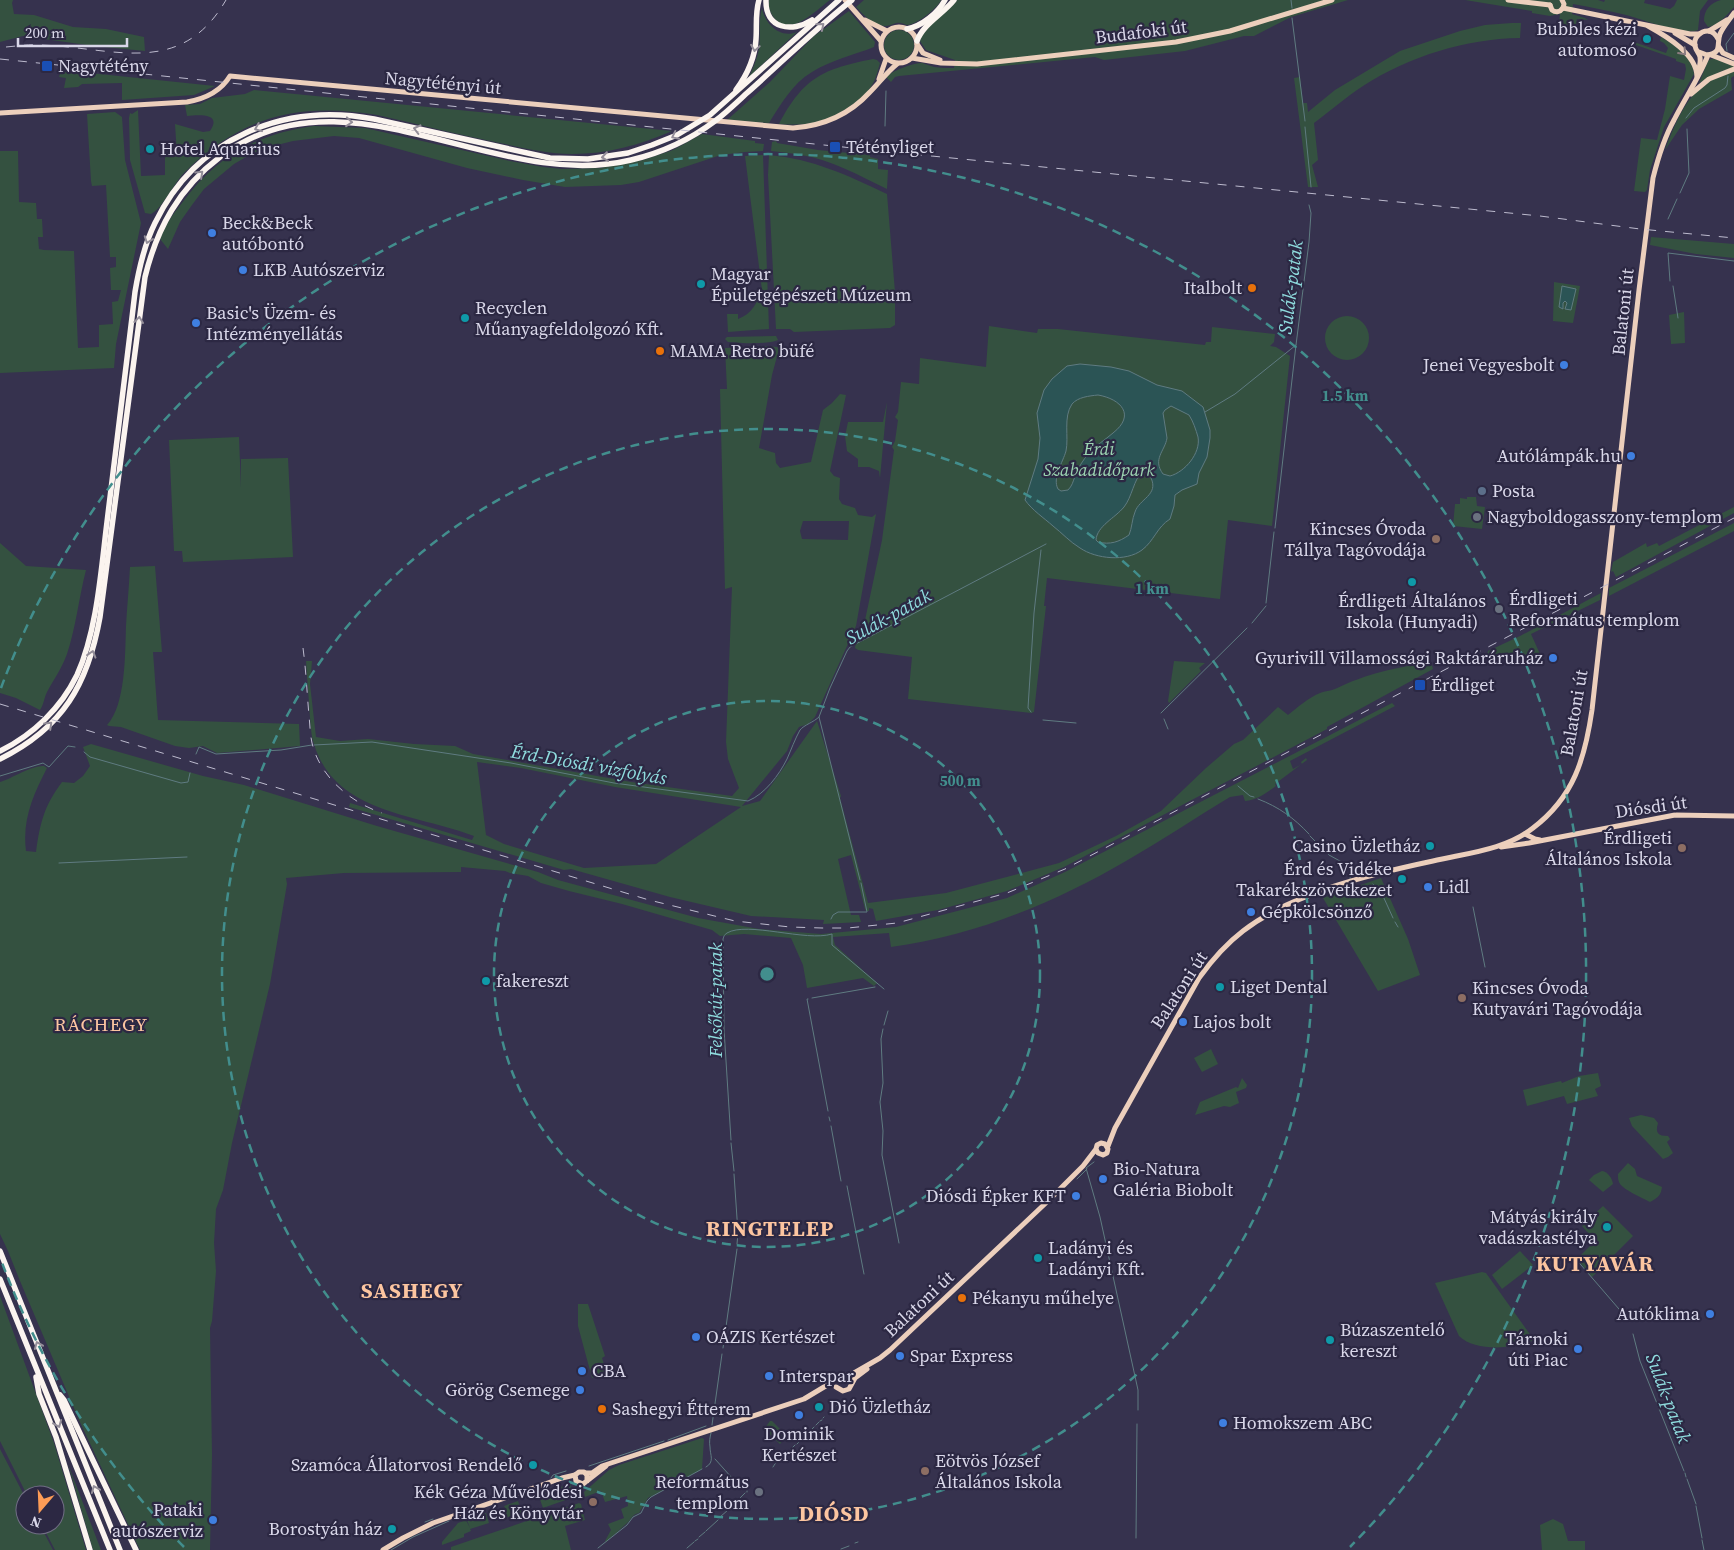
<svg xmlns="http://www.w3.org/2000/svg" width="1734" height="1550" viewBox="0 0 1734 1550" font-family="'Source Serif 4',serif">
  <rect width="100%" height="100%" fill="#36324e"/>
  <!-- green -->
  <g fill="#345140" fill-rule="evenodd">
    <polygon points="0,0 13,0 12,3 14,14 34,15 73,27 106,29 144,37 145,51 94,46 23,36 0,42"/>
    <path d="M 769,0 L 830,0 C 816,10 792,37 775,19 C 770,13 768,7 769,0 Z"/>
    <path d="M 864,0 L 941,0 C 938,8 916,25 907,25 C 903,24 901,22 896,23 C 893,24 888,26 885,26 C 873,26 863,14 856,7 Z"/>
    <path d="M 957,0 L 1348,0 L 1291,17 L 1254,36 L 1244,36 L 1185,51 L 1104,60 L 1095,57 L 899,76 L 895,77 L 891,82 L 886,77 C 892,71 913,63 922,63 C 926,64 930,66 934,67 C 940,68 947,68 954,68 L 955,60 L 926,50 L 920,41 C 921,29 948,12 957,0 Z"/>
    <path d="M 1465,0 L 1598,0 L 1604,2 L 1605,0 L 1645,0 L 1644,3 L 1670,9 L 1674,6 L 1677,0 L 1708,0 L 1700,11 L 1698,30 C 1684,36 1642,19 1626,15 C 1609,11 1591,7 1573,4 L 1572,14 L 1585,18 L 1588,20 L 1577,19 L 1575,29 L 1583,31 L 1583,32 L 1563,34 L 1558,31 L 1560,14 L 1550,16 L 1532,13 L 1532,11 Z"/>
    <path d="M 1721,0 L 1734,0 L 1734,7 C 1727,15 1719,25 1708,27 L 1704,21 C 1704,10 1710,3 1721,0 Z"/>
    <path d="M 762,8 C 765,24 780,39 797,32 L 749,77 C 753,68 757,59 759,49 C 761,35 758,21 762,8 Z"/>
    <path d="M 849,11 L 875,42 L 874,47 C 854,55 831,60 812,72 C 792,84 781,104 769,123 L 727,120 L 770,82 L 814,36 Z"/>
    <path d="M 1512,23 L 1521,23 L 1520,38 C 1465,39 1410,56 1363,86 C 1346,97 1330,111 1314,123 L 1318,160 L 1312,165 L 1318,187 L 1308,187 L 1294,78 L 1300,77 L 1303,103 L 1307,103 L 1308,112 L 1335,90 L 1400,51 L 1460,31 L 1485,25 Z"/>
    <circle cx="899" cy="45" r="15"/>
    <path d="M 1661,37 C 1674,44 1693,58 1694,74 L 1664,127 L 1650,170 L 1647,190 L 1645,192 L 1634,191 L 1641,138 L 1657,140 L 1665,109 L 1670,76 L 1684,80 L 1686,69 L 1685,64 L 1676,61 L 1676,59 L 1633,44 L 1634,42 L 1666,53 L 1668,48 L 1664,43 L 1660,41 Z"/>
    <path d="M 873,59 L 877,60 L 880,63 C 878,70 876,79 872,85 C 863,101 836,117 818,122 C 805,125 792,125 779,124 C 804,77 823,69 873,59 Z"/>
    <polygon points="1711,59 1716,59 1734,66 1734,68 1722,71 1699,83 1708,61"/>
    <polygon points="61,70 215,86 194,95 122,100 122,83 82,84 78,87 64,88 66,78 59,77"/>
    <path d="M 1734,71 L 1734,76 L 1731,78 L 1732,90 L 1699,109 L 1682,125 L 1665,150 C 1674,126 1687,92 1712,80 C 1719,77 1727,74 1734,71 Z"/>
    <path d="M 254,90 L 672,131 C 640,145 607,154 572,154 C 548,154 524,148 500,143 C 459,135 418,124 377,115 C 299,102 241,116 184,173 C 174,183 162,209 151,214 L 145,213 L 130,160 L 129,118 L 130,113 L 132,114 L 138,110 L 141,176 L 165,175 L 165,155 L 177,155 L 175,124 L 203,132 L 210,131 C 223,112 197,115 187,116 L 185,105 L 200,104 L 212,98 L 245,94 Z"/>
    <polygon points="115,112 122,117 125,160 141,223 116,344 114,368 0,373 0,151 18,151 19,202 36,203 37,219 42,219 43,237 38,237 39,249 44,250 74,251 78,348 99,347 99,325 113,324 112,302 118,301 121,290 111,290 110,268 116,267 116,257 110,257 106,185 92,186 91,181 87,114"/>
    <path d="M 314,126 L 365,128 L 510,161 L 543,167 L 562,169 L 600,168 L 643,160 L 673,150 L 702,134 L 755,141 L 755,143 L 764,144 L 763,151 L 745,152 L 721,155 L 639,182 L 621,185 L 565,187 L 523,180 L 467,168 L 359,138 L 334,136 L 293,141 L 269,147 L 253,153 L 234,164 L 204,189 L 192,205 L 180,222 L 168,249 L 160,239 C 165,225 173,214 182,203 C 216,156 257,134 314,126 Z"/>
    <path d="M 776,141 L 777,143 L 818,150 L 870,155 L 870,157 L 878,159 L 878,169 L 888,170 L 887,189 C 860,176 832,160 801,155 C 791,153 781,152 771,151 L 772,142 Z"/>
    <path d="M 763,155 L 769,329 L 728,332 L 727,314 L 738,314 L 738,319 C 752,314 757,303 762,290 L 745,156 Z"/>
    <path d="M 769,155 C 813,159 847,175 887,194 L 895,292 L 895,325 L 890,328 L 794,332 L 790,329 L 776,329 L 768,175 Z"/>
    <polygon points="1651,237 1734,244 1734,258 1696,254 1650,245"/>
    <polygon points="1554,282 1580,286 1573,323 1553,321"/>
    <polygon points="1684,312 1685,343 1671,344 1669,315"/>
    <circle cx="1347" cy="338" r="22"/>
    <polygon points="989,326 1037,333 1038,329 1058,329 1205,345 1206,342 1211,342 1212,327 1275,334 1274,342 1270,346 1276,347 1290,356 1272,526 1228,520 1220,599 1047,578 1044,606 1046,606 1034,712 1031,713 908,699 912,657 858,650 855,648 856,642 861,639 882,540 894,450 892,447 895,441 898,420 895,417 898,412 901,382 919,384 920,358 986,367"/>
    <path d="M 776,336 L 778,340 C 766,345 741,343 728,342 L 725,339 L 727,337 Z"/>
    <path d="M 768,346 L 777,347 L 779,349 L 772,375 L 759,448 L 775,453 L 776,463 L 780,468 L 811,462 L 823,410 L 832,403 L 840,394 L 846,395 L 830,471 L 834,476 L 840,478 L 839,499 L 842,504 L 855,508 L 858,515 L 872,517 L 876,514 L 856,626 L 815,717 L 808,724 L 799,727 L 793,736 L 787,751 L 742,806 L 760,801 L 817,721 L 841,796 L 840,798 L 868,903 L 946,893 L 1059,863 L 1116,836 L 1161,811 L 1206,768 L 1234,744 L 1243,740 L 1278,707 L 1288,715 C 1298,707 1308,698 1320,693 C 1325,691 1330,691 1335,689 C 1368,673 1395,668 1431,662 L 1433,669 L 1327,727 L 1327,729 L 1064,867 L 1007,891 L 938,910 L 876,921 L 873,909 L 869,908 L 869,911 L 866,911 L 865,909 L 851,855 L 838,859 L 851,915 L 859,915 L 861,922 L 823,924 L 824,920 L 751,916 L 670,897 L 571,869 L 564,870 L 349,807 L 350,803 L 472,840 L 474,836 C 417,814 335,814 314,744 C 311,736 311,726 310,718 C 309,699 307,680 306,661 L 312,661 L 310,684 L 316,737 L 340,741 L 368,739 L 414,744 L 455,746 L 473,754 L 631,782 L 732,796 L 739,788 L 728,759 L 726,742 L 732,587 L 725,589 L 720,389 L 727,389 L 725,348 ZM 803,521 L 849,521 L 848,540 L 802,539 L 800,531 ZM 477,762 L 521,768 L 615,787 L 741,807 L 656,864 L 584,868 L 504,844 L 486,835 Z"/>
    <polygon points="887,402 880,478 879,471 869,467 858,467 858,459 847,451 845,436 848,422 883,422"/>
    <polygon points="239,437 241,488 241,459 288,458 293,557 183,562 182,551 174,551 169,440"/>
    <polygon points="1467,497 1476,497 1477,506 1485,507 1482,529 1453,526 1455,504 1460,504 1460,498 1467,499"/>
    <polygon points="1734,507 1734,513 1616,577 1613,571 1611,572 1613,562 1646,543 1647,547 1657,543 1659,546"/>
    <polygon points="1734,523 1734,531 1609,596 1609,588"/>
    <path d="M 0,543 L 26,566 L 86,570 C 79,597 76,627 67,654 C 62,668 54,679 47,692 C 44,698 44,704 40,710 L 16,698 L 0,693 Z"/>
    <path d="M 155,566 L 162,652 L 153,652 L 158,720 L 299,724 L 300,746 L 217,753 L 203,746 L 189,748 L 175,746 L 121,727 L 109,726 L 107,725 C 126,705 125,653 126,626 C 127,607 129,587 130,567 Z"/>
    <polygon points="1601,593 1600,600 1531,634 1540,654 1506,657 1505,654 1491,659 1486,658 1488,651 1520,636"/>
    <polygon points="1174,661 1205,663 1199,668 1201,671 1169,703 1168,701"/>
    <path d="M 1392,703 L 1395,706 L 1290,761 L 1293,769 L 1302,764 L 1301,762 L 1306,758 L 1307,760 L 1275,784 L 1276,786 C 1266,793 1258,800 1245,801 L 1243,795 L 1230,797 C 1195,818 1161,841 1126,861 C 1054,903 974,936 891,947 L 889,933 L 833,937 L 835,945 L 877,983 L 874,986 L 863,978 L 807,988 L 803,965 L 791,938 L 744,934 L 720,936 L 712,930 L 622,904 L 569,891 L 541,883 L 528,876 L 510,873 L 505,871 L 461,867 L 461,872 L 344,873 L 286,878 L 287,884 L 270,984 L 232,1143 L 223,1190 L 216,1209 L 214,1243 L 216,1271 L 212,1321 L 210,1328 L 212,1455 L 210,1550 L 140,1550 L 79,1420 L 20,1281 L 8,1251 L 0,1234 L 0,782 C 13,778 32,765 44,766 L 47,768 C 33,795 22,820 26,851 L 36,852 C 40,823 44,806 62,782 L 74,783 L 83,776 L 90,766 L 83,747 L 91,744 L 203,776 L 244,785 L 377,826 L 538,872 L 558,880 L 698,918 L 759,929 L 821,934 L 896,927 L 1007,898 L 1065,872 Z"/>
    <polygon points="1381,878 1408,939 1420,975 1378,991 1323,898"/>
    <polygon points="1211,1049 1218,1064 1202,1072 1194,1058"/>
    <polygon points="1598,1073 1601,1086 1595,1089 1598,1096 1567,1104 1564,1096 1527,1106 1523,1090 1561,1081 1562,1083 1579,1076"/>
    <polygon points="1242,1078 1247,1085 1246,1088 1236,1092 1239,1103 1230,1107 1224,1106 1195,1115 1200,1102 1236,1087 1238,1088"/>
    <path d="M 1641,1115 L 1654,1118 L 1658,1123 C 1655,1133 1658,1136 1668,1136 L 1670,1139 L 1667,1142 L 1673,1153 L 1668,1157 L 1663,1159 L 1632,1126 L 1629,1118 Z"/>
    <path d="M 1628,1163 L 1635,1169 L 1637,1176 L 1662,1187 C 1661,1195 1658,1198 1650,1202 C 1643,1198 1621,1189 1619,1182 C 1618,1180 1618,1177 1618,1174 Z"/>
    <path d="M 1602,1171 C 1608,1172 1612,1178 1613,1184 L 1603,1192 L 1589,1180 L 1594,1175 Z"/>
    <polygon points="1603,1206 1633,1236 1592,1277 1577,1259 1595,1241 1582,1226"/>
    <polygon points="1520,1251 1533,1265 1502,1289 1492,1275"/>
    <path d="M 1482,1272 L 1486,1273 L 1534,1340 C 1515,1349 1475,1352 1459,1336 L 1435,1283 Z"/>
    <polygon points="0,1296 54,1443 86,1550 55,1550 42,1525 55,1525 55,1495 27,1495 0,1441"/>
    <polygon points="578,1304 588,1304 605,1356 602,1358 607,1373 592,1378 578,1326"/>
    <polygon points="770,1421 772,1421 787,1436 780,1444 764,1429"/>
    <path d="M 702,1438 L 704,1439 L 702,1469 L 648,1498 L 639,1513 C 631,1515 632,1519 626,1524 C 620,1530 613,1535 606,1542 L 605,1541 L 611,1530 L 608,1524 L 624,1518 L 621,1509 L 628,1506 L 627,1496 L 605,1502 L 601,1491 L 585,1497 L 584,1492 L 609,1470 L 619,1465 Z"/>
    <polygon points="0,1449 25,1497 25,1525 40,1525 53,1550 0,1550"/>
    <polygon points="68,1464 101,1550 93,1550"/>
    <polygon points="570,1484 574,1497 543,1508 538,1494"/>
    <polygon points="518,1501 522,1513 495,1521 493,1513 505,1508 504,1506"/>
    <polygon points="579,1503 581,1504 585,1520 565,1526 571,1550 451,1550 451,1547"/>
    <polygon points="486,1513 489,1523 470,1529 471,1531 464,1534 464,1537 442,1545 442,1542 458,1523 466,1520 470,1528 467,1520"/>
    <polygon points="1553,1519 1563,1524 1568,1541 1585,1541 1585,1550 1542,1550 1540,1525"/>
  </g>
  <!-- water -->
  <g fill="#2b5455" stroke="#5f7b81" fill-rule="evenodd">
    <polygon points="1562,286 1576,289 1571,310 1565,309 1567,303 1565,301 1563,303 1563,309 1559,307"/>
    <path d="M 1080,364 L 1111,367 L 1129,371 L 1157,385 L 1182,391 L 1203,407 L 1210,430 L 1210,438 L 1207,457 L 1199,473 L 1197,484 L 1182,490 L 1175,495 L 1174,506 L 1170,519 C 1157,527 1154,541 1142,550 C 1126,562 1096,559 1080,548 C 1070,542 1062,533 1053,526 C 1044,518 1032,510 1025,500 L 1038,459 L 1040,438 L 1037,413 L 1044,390 L 1052,379 L 1067,366 ZM 1098,395 C 1121,399 1136,415 1113,433 C 1105,440 1096,445 1089,453 C 1083,460 1078,468 1075,476 C 1073,482 1072,486 1068,490 L 1061,491 L 1058,489 C 1052,478 1063,462 1066,451 C 1069,437 1063,417 1072,404 C 1078,397 1089,396 1098,395 ZM 1171,406 L 1189,415 C 1193,421 1196,430 1198,437 C 1201,453 1185,472 1170,476 L 1163,474 C 1152,459 1165,451 1167,438 L 1163,413 L 1165,410 ZM 1142,472 C 1147,473 1149,474 1151,478 C 1159,495 1139,499 1135,512 C 1132,519 1132,528 1129,535 C 1119,542 1110,545 1098,542 L 1096,540 C 1097,526 1115,518 1124,507 C 1132,497 1134,479 1142,472 Z"/>
  </g>
  <g fill="none" stroke-linecap="round" stroke-linejoin="round">
    <!-- stream -->
    <g stroke="#5f7b81" stroke-width="1">
      <polyline points="1291,0 1292,8"/>
      <polyline points="1292,18 1305,121"/>
      <polyline points="1727,51 1726,44 1734,33"/>
      <polyline points="1686,118 1694,108 1725,88 1727,85 1728,76"/>
      <polyline points="885,126 886,91"/>
      <polyline points="1305,127 1311,187"/>
      <polyline points="1680,193 1689,173 1687,129"/>
      <polyline points="1668,219 1677,199"/>
      <polyline points="1670,281 1668,253 1734,261"/>
      <polyline points="1673,286 1678,318"/>
      <polyline points="1205,412 1235,394 1296,345 1309,242 1311,213 1309,205"/>
      <polyline points="1275,528 1296,345"/>
      <polyline points="1266,603 1274,532"/>
      <polyline points="1252,623 1266,606"/>
      <polyline points="1031,712 1028,708 1034,613 1041,550"/>
      <polyline points="1161,713 1247,628"/>
      <polyline points="1164,719 1168,729"/>
      <polyline points="1043,720 1076,723"/>
      <path d="M 314,745 L 372,742 L 511,763 L 614,783 L 748,801 C 765,794 779,775 787,759 C 791,750 795,739 800,730 C 804,725 814,722 819,717"/>
      <polyline points="84,752 90,757 181,783 188,782 190,773"/>
      <polyline points="196,754 199,747 216,754 281,750 312,745"/>
      <polyline points="0,776 43,763 49,767 68,746 75,747"/>
      <polyline points="1238,786 1250,796 1254,797"/>
      <path d="M 1258,799 C 1279,807 1294,818 1309,834"/>
      <polyline points="1310,836 1329,855 1349,866"/>
      <polyline points="59,863 187,857"/>
      <polyline points="1350,879 1351,871"/>
      <polyline points="860,880 819,717 830,688 847,651 850,647 1046,544"/>
      <polyline points="1373,884 1383,896 1393,918"/>
      <polyline points="1473,907 1485,967"/>
      <polyline points="831,919 833,915 838,912 867,912 861,883"/>
      <polyline points="1395,922 1398,927"/>
      <polyline points="812,998 875,987"/>
      <polyline points="808,999 807,999 828,1111"/>
      <polyline points="884,1025 888,1011"/>
      <polyline points="883,1029 881,1039 883,1083 880,1102 883,1131 882,1155 899,1243"/>
      <polyline points="829,1117 830,1121"/>
      <polyline points="831,1126 841,1181"/>
      <path d="M 731,1140 L 724,1029 L 723,939 C 724,936 724,935 727,933 C 747,921 806,942 832,934 L 832,945 L 884,989"/>
      <polyline points="731,1143 734,1171"/>
      <polyline points="1094,1162 1086,1168 1100,1217 1138,1390 1138,1410"/>
      <polyline points="734,1174 738,1233 737,1244"/>
      <polyline points="1077,1179 1087,1169"/>
      <polyline points="847,1186 864,1274"/>
      <polyline points="1575,1258 1625,1316"/>
      <polyline points="1580,1262 1587,1256"/>
      <polyline points="1633,1334 1640,1361 1684,1471"/>
      <polyline points="723,1348 737,1249"/>
      <polyline points="836,1406 837,1405"/>
      <polyline points="823,1418 824,1417"/>
      <polyline points="820,1421 822,1420"/>
      <polyline points="712,1425 722,1354"/>
      <polyline points="816,1425 819,1422"/>
      <polyline points="808,1433 814,1427"/>
      <polyline points="805,1435 806,1434"/>
      <polyline points="802,1438 804,1437"/>
      <polyline points="668,1440 706,1426"/>
      <polyline points="797,1444 800,1441"/>
      <polyline points="790,1450 795,1445"/>
      <polyline points="785,1455 788,1452"/>
      <polyline points="783,1457 783,1456"/>
      <polyline points="781,1458 782,1458"/>
      <polyline points="715,1459 741,1488"/>
      <polyline points="776,1463 780,1459"/>
      <polyline points="589,1466 664,1441"/>
      <path d="M 706,1467 C 715,1462 710,1455 710,1447 C 709,1442 710,1437 711,1433"/>
      <polyline points="773,1467 775,1464"/>
      <polyline points="1685,1473 1686,1477"/>
      <polyline points="551,1478 553,1475 566,1471"/>
      <polyline points="1687,1479 1696,1504"/>
      <polyline points="747,1492 747,1491"/>
      <polyline points="740,1498 745,1493"/>
      <polyline points="738,1500 739,1499"/>
      <polyline points="736,1502 736,1501"/>
      <polyline points="1696,1506 1702,1538"/>
      <polyline points="729,1508 735,1503"/>
      <polyline points="720,1517 728,1510"/>
      <polyline points="425,1522 433,1519"/>
      <polyline points="706,1531 718,1520"/>
      <polyline points="699,1537 705,1532"/>
      <polyline points="1136,1538 1137,1424"/>
      <polyline points="1702,1540 1704,1550"/>
      <polyline points="695,1541 698,1539"/>
      <polyline points="855,1543 858,1542"/>
      <polyline points="598,1548 627,1525 633,1517 641,1513 647,1501 651,1497 702,1469"/>
      <polyline points="687,1548 694,1542"/>
      <polyline points="841,1549 849,1546"/>
      <polyline points="391,1550 413,1537 449,1521"/>
    </g>
    <!-- major -->
    <g stroke="#eccfbc" stroke-width="5">
      <polyline points="845,0 881,41"/>
      <polyline points="1508,0 1550,5"/>
      <polyline points="1562,0 1564,4 1563,8"/>
      <path d="M 1550,5 L 1552,10 C 1556,13 1560,12 1563,8"/>
      <polyline points="1563,8 1690,34 1699,34"/>
      <polyline points="865,20 887,31"/>
      <path d="M 1648,26 C 1666,36 1697,54 1697,77"/>
      <circle cx="899" cy="45" r="18"/>
      <polyline points="1709,31 1727,20"/>
      <polyline points="1675,33 1695,45"/>
      <polyline points="917,44 923,53 940,60"/>
      <polyline points="1719,47 1723,53 1734,58"/>
      <path d="M 1699,52 L 1707,55 C 1723,53 1716,44 1720,34 C 1723,27 1729,20 1734,13"/>
      <polyline points="1711,55 1734,64"/>
      <polyline points="912,58 941,63 977,64 1176,42 1230,31 1332,0"/>
      <path d="M 1698,73 C 1699,68 1701,63 1700,57 C 1699,53 1696,51 1695,46 C 1693,38 1701,30 1709,31 C 1714,32 1716,35 1718,39"/>
      <polyline points="879,79 886,59"/>
      <polyline points="1691,94 1709,79 1734,69"/>
      <path d="M 0,113 L 187,102 C 204,99 221,91 230,76 L 793,128 C 822,126 849,115 870,92 C 879,83 887,72 897,64"/>
      <polyline points="1525,834 1535,839 1540,840"/>
      <polyline points="1501,847 1529,843 1675,815 1734,816"/>
      <path d="M 1108,1146 L 1115,1128 L 1199,978 C 1212,960 1226,944 1243,931 C 1294,892 1372,874 1433,861 C 1467,853 1505,850 1533,828 C 1574,797 1585,758 1592,710 L 1639,290 L 1653,178 C 1658,158 1664,138 1674,120 C 1685,98 1699,78 1708,55"/>
      <polyline points="836,1387 843,1391 849,1389 855,1378 867,1369"/>
      <polyline points="586,1473 592,1473 602,1466 804,1399 829,1384 839,1375 848,1375 854,1373 880,1358 890,1350 1050,1199 1083,1166 1096,1149 1097,1145 1101,1143 1105,1144 1108,1149 1107,1153 1103,1155 1098,1153 1096,1149"/>
      <polyline points="587,1481 587,1475 584,1472 579,1472 575,1475 576,1481 583,1484 606,1466"/>
      <polyline points="383,1550 403,1538 433,1523 562,1478 575,1475"/>
    </g>
    <!-- highway -->
    <g stroke="#fbf4ef" stroke-width="5.5">
      <path d="M 766,0 C 765,29 792,33 812,20"/>
      <path d="M 907,29 C 922,26 938,13 945,0"/>
      <path d="M 917,41 C 923,24 943,14 954,0"/>
      <path d="M 736,90 C 747,75 755,59 756,39 C 757,26 755,13 759,0"/>
      <path d="M 0,751 C 33,735 61,708 77,675 C 97,631 101,570 107,522 C 116,446 126,369 135,292 C 139,268 144,245 155,223 C 196,138 284,102 374,119 L 550,158 L 588,159 L 628,153 L 652,145 L 677,135 L 710,115 L 839,0"/>
      <path d="M 0,759 C 63,728 88,684 100,617 L 145,277 C 157,228 179,188 220,157 C 346,62 494,193 631,160 C 661,153 691,139 715,121 C 727,112 737,102 747,93 C 782,62 815,29 852,0"/>
      <polyline points="0,1251 120,1550"/>
      <polyline points="0,1279 110,1550"/>
      <polyline points="36,1377 39,1394 56,1437 90,1550"/>
      <polyline points="60,1395 64,1400 136,1550"/>
    </g>
    <!-- rail -->
    <g stroke="#bdbbce" stroke-width="1" stroke-dasharray="9 9" stroke-linecap="butt">
      <path d="M 6,47 C 18,46 29,44 40,45 C 113,47 180,79 226,0"/>
      <polyline points="0,59 891,152 1540,216 1640,229 1734,238"/>
      <path d="M 303,648 C 306,670 307,693 309,716 C 310,725 310,734 312,743 C 320,777 350,802 382,813"/>
      <polyline points="0,704 649,900 735,921 790,927 822,928 848,928 897,923 1007,893 1065,869 1734,518"/>
    </g>
  </g>
  <!-- one-way arrows -->
  <defs><path id="oneway-chevron" d="M-2-3.5L2.5 0L-2 3.5" fill="none" stroke-width="1.6" stroke-linecap="round" stroke-linejoin="round" transform="scale(1.25)"/></defs>
  <g stroke="#948e99">
    <use href="#oneway-chevron" transform="translate(821 26) rotate(-40)"/>
    <use href="#oneway-chevron" transform="translate(755 48) rotate(99)"/>
    <use href="#oneway-chevron" transform="translate(349 122) rotate(5)"/>
    <use href="#oneway-chevron" transform="translate(258 128) rotate(158)"/>
    <use href="#oneway-chevron" transform="translate(417 129) rotate(-166)"/>
    <use href="#oneway-chevron" transform="translate(675 136) rotate(154)"/>
    <use href="#oneway-chevron" transform="translate(605 157) rotate(172)"/>
    <use href="#oneway-chevron" transform="translate(200 174) rotate(-43)"/>
    <use href="#oneway-chevron" transform="translate(148 240) rotate(110)"/>
    <use href="#oneway-chevron" transform="translate(139 320) rotate(-83)"/>
    <use href="#oneway-chevron" transform="translate(92 654) rotate(-73)"/>
    <use href="#oneway-chevron" transform="translate(49 725) rotate(-44)"/>
    <use href="#oneway-chevron" transform="translate(38 1345) rotate(-112)"/>
    <use href="#oneway-chevron" transform="translate(58 1424) rotate(68)"/>
    <use href="#oneway-chevron" transform="translate(95 1489) rotate(-112)"/>
  </g>
  <use stroke="#8c7c80" href="#oneway-chevron" transform="translate(1683 52) rotate(48)"/>
  <!-- distance rings -->
  <g fill="none" stroke="#428e8d" stroke-width="2.5" stroke-dasharray="9 6">
    <circle cx="767" cy="974" r="273"/>
    <circle cx="767" cy="974" r="545"/>
    <path d="M184 1547A818 818 0 0 1 1 1260M1 688A818 818 0 1 1 1350 1547"/>
  </g>
  <!-- markers -->
  <g fill="#0f9aa8" stroke="#2c2843" stroke-width="2">
    <circle cx="1647" cy="39" r="5"/>
    <circle cx="150" cy="149" r="5"/>
    <circle cx="701" cy="284" r="5"/>
    <circle cx="465" cy="318" r="5"/>
    <circle cx="1412" cy="582" r="5"/>
    <circle cx="1430" cy="846" r="5"/>
    <circle cx="1402" cy="879" r="5"/>
    <circle cx="486" cy="981" r="5"/>
    <circle cx="1220" cy="987" r="5"/>
    <circle cx="1607" cy="1227" r="5"/>
    <circle cx="1038" cy="1258" r="5"/>
    <circle cx="1330" cy="1340" r="5"/>
    <circle cx="819" cy="1407" r="5"/>
    <circle cx="533" cy="1465" r="5"/>
    <circle cx="392" cy="1529" r="5"/>
  </g>
  <g fill="#1a4fb4" stroke="#2c2843" stroke-width="2">
    <rect x="41" y="60" width="12" height="12" rx="2.5"/>
    <rect x="829" y="141" width="12" height="12" rx="2.5"/>
    <rect x="1414" y="679" width="12" height="12" rx="2.5"/>
  </g>
  <g fill="#3f7fe0" stroke="#2c2843" stroke-width="2">
    <circle cx="212" cy="233" r="5"/>
    <circle cx="243" cy="270" r="5"/>
    <circle cx="196" cy="323" r="5"/>
    <circle cx="1564" cy="365" r="5"/>
    <circle cx="1631" cy="456" r="5"/>
    <circle cx="1553" cy="658" r="5"/>
    <circle cx="1428" cy="887" r="5"/>
    <circle cx="1251" cy="912" r="5"/>
    <circle cx="1183" cy="1022" r="5"/>
    <circle cx="1103" cy="1179" r="5"/>
    <circle cx="1076" cy="1196" r="5"/>
    <circle cx="1710" cy="1314" r="5"/>
    <circle cx="696" cy="1337" r="5"/>
    <circle cx="1578" cy="1349" r="5"/>
    <circle cx="900" cy="1356" r="5"/>
    <circle cx="582" cy="1371" r="5"/>
    <circle cx="769" cy="1376" r="5"/>
    <circle cx="580" cy="1390" r="5"/>
    <circle cx="799" cy="1415" r="5"/>
    <circle cx="1223" cy="1423" r="5"/>
    <circle cx="213" cy="1520" r="5"/>
  </g>
  <g fill="#e8710a" stroke="#2c2843" stroke-width="2">
    <circle cx="1252" cy="288" r="5"/>
    <circle cx="660" cy="351" r="5"/>
    <circle cx="962" cy="1298" r="5"/>
    <circle cx="602" cy="1409" r="5"/>
  </g>
  <circle fill="#5c6f8a" stroke="#2c2843" stroke-width="2" cx="1482" cy="491" r="5"/>
  <g fill="#6b7280" stroke="#2c2843" stroke-width="2">
    <circle cx="1477" cy="517" r="5"/>
    <circle cx="1499" cy="609" r="5"/>
    <circle cx="759" cy="1492" r="5"/>
  </g>
  <g fill="#8d6e63" stroke="#2c2843" stroke-width="2">
    <circle cx="1436" cy="539" r="5"/>
    <circle cx="1682" cy="848" r="5"/>
    <circle cx="1462" cy="998" r="5"/>
    <circle cx="925" cy="1471" r="5"/>
    <circle cx="593" cy="1502" r="5"/>
  </g>
  <g text-anchor="middle" stroke-width="4.5" stroke-linejoin="round" paint-order="stroke">
    <!-- poi labels -->
    <g font-size="18" fill="#d9d7e9" stroke="#2c2843" text-anchor="start">
      <text x="1637" y="35" text-anchor="end">Bubbles kézi<tspan x="1637" dy="21">automosó</tspan></text>
      <text x="58" y="72">Nagytétény</text>
      <text x="846" y="153">Tétényliget</text>
      <text x="160" y="155">Hotel Aquarius</text>
      <text x="222" y="229">Beck&amp;Beck<tspan x="222" dy="21">autóbontó</tspan></text>
      <text x="253" y="276">LKB Autószerviz</text>
      <text x="711" y="280">Magyar<tspan x="711" dy="21">Épületgépészeti Múzeum</tspan></text>
      <text x="1242" y="294" text-anchor="end">Italbolt</text>
      <text x="475" y="314">Recyclen<tspan x="475" dy="21">Műanyagfeldolgozó Kft.</tspan></text>
      <text x="206" y="319">Basic's Üzem- és<tspan x="206" dy="21">Intézményellátás</tspan></text>
      <text x="670" y="357">MAMA Retro büfé</text>
      <text x="1554" y="371" text-anchor="end">Jenei Vegyesbolt</text>
      <text x="1621" y="462" text-anchor="end">Autólámpák.hu</text>
      <text x="1492" y="497">Posta</text>
      <text x="1487" y="523">Nagyboldogasszony-templom</text>
      <text x="1426" y="535" text-anchor="end">Kincses Óvoda<tspan x="1426" dy="21">Tállya Tagóvodája</tspan></text>
      <text x="1509" y="605">Érdligeti<tspan x="1509" dy="21">Református templom</tspan></text>
      <text x="1412" y="607" text-anchor="middle">Érdligeti Általános<tspan x="1412" dy="21">Iskola (Hunyadi)</tspan></text>
      <text x="1543" y="664" text-anchor="end">Gyurivill Villamossági Raktáráruház</text>
      <text x="1431" y="691">Érdliget</text>
      <text x="1672" y="844" text-anchor="end">Érdligeti<tspan x="1672" dy="21">Általános Iskola</tspan></text>
      <text x="1420" y="852" text-anchor="end">Casino Üzletház</text>
      <text x="1392" y="875" text-anchor="end">Érd és Vidéke<tspan x="1392" dy="21">Takarékszövetkezet</tspan></text>
      <text x="1438" y="893">Lidl</text>
      <text x="1261" y="918">Gépkölcsönző</text>
      <text x="496" y="987">fakereszt</text>
      <text x="1230" y="993">Liget Dental</text>
      <text x="1472" y="994">Kincses Óvoda<tspan x="1472" dy="21">Kutyavári Tagóvodája</tspan></text>
      <text x="1193" y="1028">Lajos bolt</text>
      <text x="1113" y="1175">Bio-Natura<tspan x="1113" dy="21">Galéria Biobolt</tspan></text>
      <text x="1066" y="1202" text-anchor="end">Diósdi Épker KFT</text>
      <text x="1597" y="1223" text-anchor="end">Mátyás király<tspan x="1597" dy="21">vadászkastélya</tspan></text>
      <text x="1048" y="1254">Ladányi és<tspan x="1048" dy="21">Ladányi Kft.</tspan></text>
      <text x="972" y="1304">Pékanyu műhelye</text>
      <text x="1700" y="1320" text-anchor="end">Autóklima</text>
      <text x="1340" y="1336">Búzaszentelő<tspan x="1340" dy="21">kereszt</tspan></text>
      <text x="706" y="1343">OÁZIS Kertészet</text>
      <text x="1568" y="1345" text-anchor="end">Tárnoki<tspan x="1568" dy="21">úti Piac</tspan></text>
      <text x="910" y="1362">Spar Express</text>
      <text x="592" y="1377">CBA</text>
      <text x="779" y="1382">Interspar</text>
      <text x="570" y="1396" text-anchor="end">Görög Csemege</text>
      <text x="829" y="1413">Dió Üzletház</text>
      <text x="612" y="1415">Sashegyi Étterem</text>
      <text x="1233" y="1429">Homokszem ABC</text>
      <text x="799" y="1440" text-anchor="middle">Dominik<tspan x="799" dy="21">Kertészet</tspan></text>
      <text x="935" y="1467">Eötvös József<tspan x="935" dy="21">Általános Iskola</tspan></text>
      <text x="523" y="1471" text-anchor="end">Szamóca Állatorvosi Rendelő</text>
      <text x="749" y="1488" text-anchor="end">Református<tspan x="749" dy="21">templom</tspan></text>
      <text x="583" y="1498" text-anchor="end">Kék Géza Művelődési<tspan x="583" dy="21">Ház és Könyvtár</tspan></text>
      <text x="203" y="1516" text-anchor="end">Pataki<tspan x="203" dy="21">autószerviz</tspan></text>
      <text x="382" y="1535" text-anchor="end">Borostyán ház</text>
    </g>
    <!-- street labels -->
    <g font-size="18" fill="#d9d7e9" stroke="#2c2843">
      <text transform="translate(1141 32) rotate(-7)" y="6">Budafoki út</text>
      <text transform="translate(443 83) rotate(5)" y="6">Nagytétényi út</text>
      <text transform="translate(1623 312) rotate(-84)" y="6">Balatoni út</text>
      <text transform="translate(1574 713) rotate(-80)" y="6">Balatoni út</text>
      <text transform="translate(1651 807) rotate(-8)" y="6">Diósdi út</text>
      <text transform="translate(1179 990) rotate(-57)" y="6">Balatoni út</text>
      <text transform="translate(919 1304) rotate(-43)" y="6">Balatoni út</text>
    </g>
    <!-- park labels -->
    <g font-size="18" font-style="italic" fill="#9cd5b2" stroke="#2c2843">
      <text x="1099" y="455">Érdi<tspan x="1099" dy="21">Szabadidőpark</tspan></text>
    </g>
    <!-- water labels -->
    <g font-size="19" font-style="italic" fill="#8fdcde" stroke="#2c2843">
      <text transform="translate(1290 287) rotate(-83)" y="7">Sulák-patak</text>
      <text transform="translate(888 616) rotate(-29)" y="7">Sulák-patak</text>
      <text transform="translate(589 764) rotate(10)" y="7">Érd-Diósdi vízfolyás</text>
      <text transform="translate(715 1000) rotate(-90)" y="7">Felsőkút-patak</text>
      <text transform="translate(1669 1398) rotate(69)" y="7">Sulák-patak</text>
    </g>
    <!-- neighbourhood labels -->
    <g font-size="19" letter-spacing="1" fill="#fcc5a0" stroke="#2c2843">
      <text x="101" y="1031">RÁCHEGY</text>
    </g>
    <!-- district labels -->
    <g font-size="22" font-weight="bold" letter-spacing="1" fill="#fcc5a0" stroke="#2c2843">
      <text x="770" y="1236">RINGTELEP</text>
      <text x="1595" y="1271">KUTYAVÁR</text>
      <text x="412" y="1298">SASHEGY</text>
      <text x="834" y="1521">DIÓSD</text>
    </g>
  </g>
  <circle cx="767" cy="974" r="8" fill="#428e8d" stroke="#2c2843" stroke-width="2.5"/>
  <g font-size="15" text-anchor="middle" font-weight="bold" fill="#428e8d" stroke="#2c2843" stroke-width="4.5" stroke-linejoin="round" paint-order="stroke">
    <text x="1345" y="401">1.5 km</text>
    <text x="1152" y="594">1 km</text>
    <text x="960" y="786">500 m</text>
  </g>
  <!-- north arrow -->
  <g transform="translate(40 1510) rotate(199)"><circle r="24" fill="#2c2843" stroke="#716e85"/>
  <path d="M0-4L9 19L0 12L-9 19Z" fill="#fd9c56"/>
  <text y="-8" font-size="14" font-weight="bold" text-anchor="middle" fill="#d9d7e9">N</text>
  </g>
  <!-- scale -->
  <path d="M18 38v8h109v-8" fill="none" stroke="#d9d7e9" stroke-width="2.5"/>
  <text x="25" y="38" font-size="15" fill="#d9d7e9" stroke="#2c2843" stroke-width="4" paint-order="stroke">200 m</text>
</svg>
